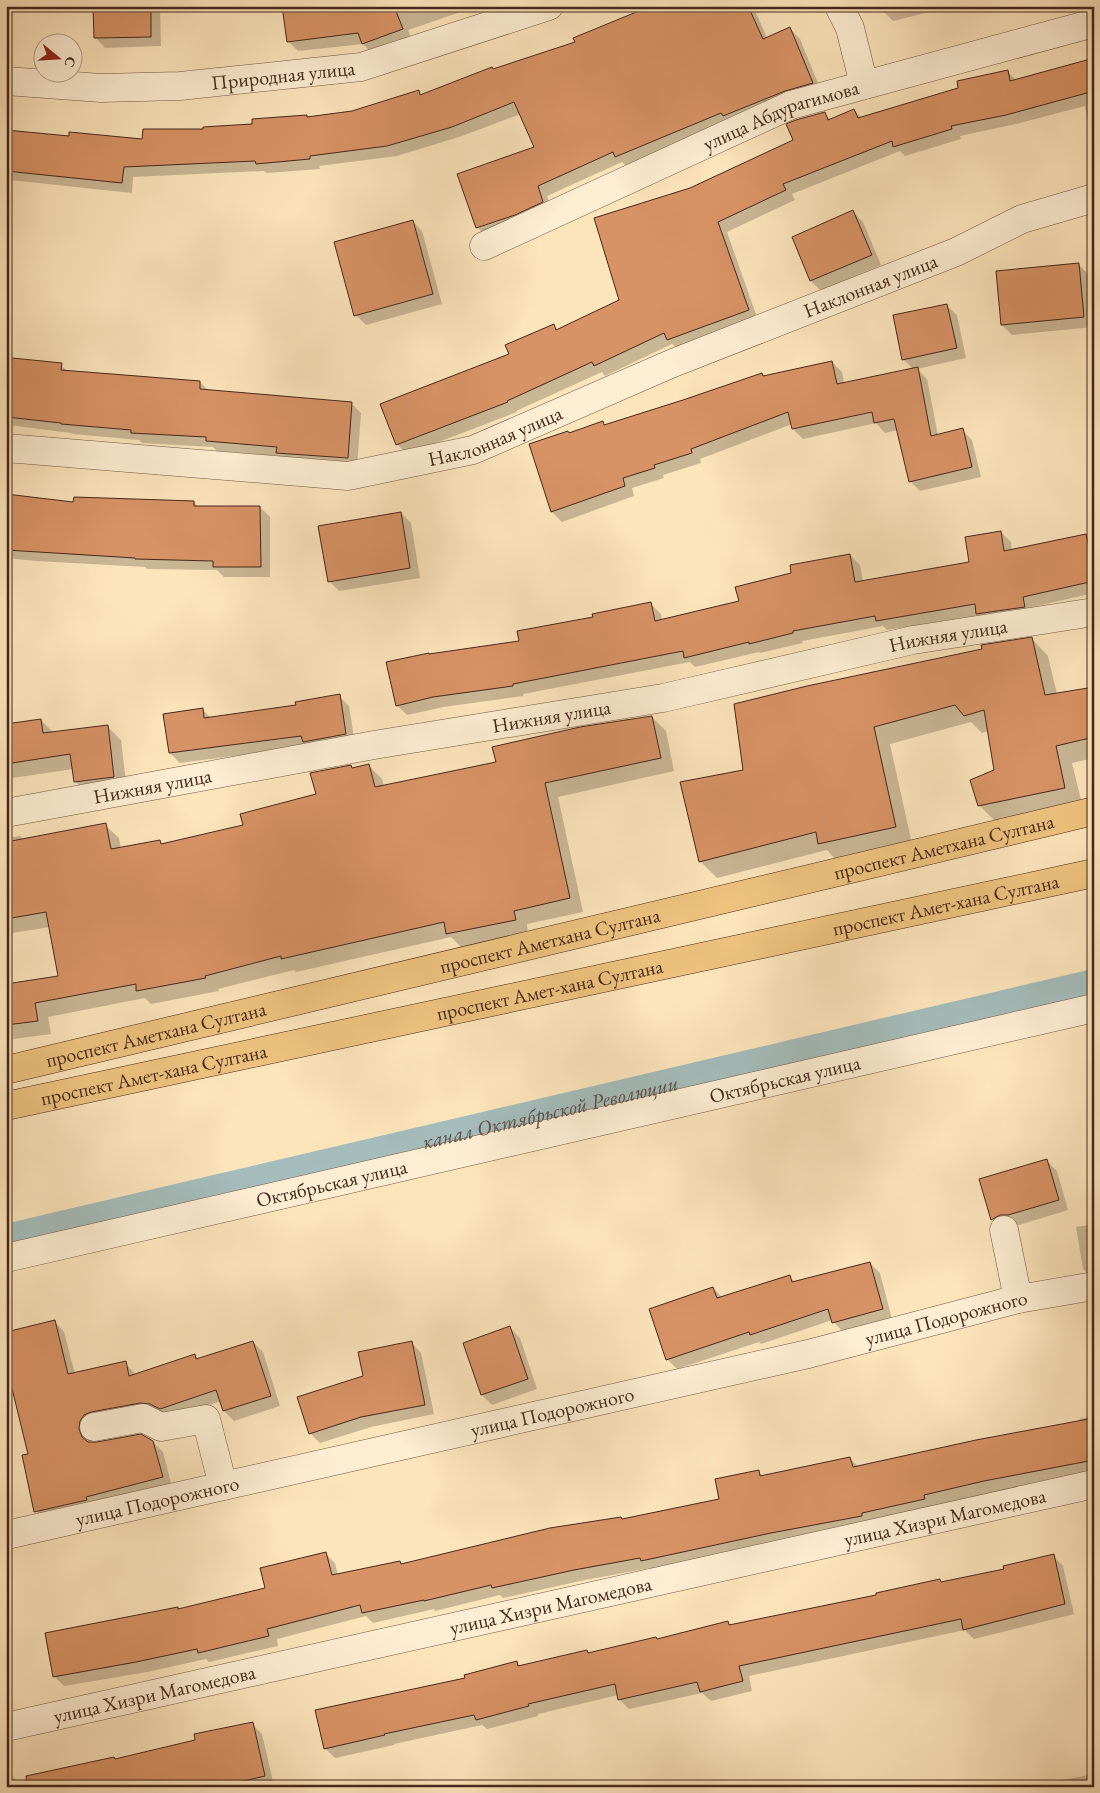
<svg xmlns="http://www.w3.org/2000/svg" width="1100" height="1793" viewBox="0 0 1100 1793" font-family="'EB Garamond',serif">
  <rect width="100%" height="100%" fill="#fce4bb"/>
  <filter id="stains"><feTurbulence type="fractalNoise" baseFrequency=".004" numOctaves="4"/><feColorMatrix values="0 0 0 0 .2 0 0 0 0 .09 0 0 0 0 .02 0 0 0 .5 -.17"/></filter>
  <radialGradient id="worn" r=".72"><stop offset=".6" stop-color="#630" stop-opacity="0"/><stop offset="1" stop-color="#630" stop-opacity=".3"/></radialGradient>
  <!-- shadow -->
  <g fill="#0003">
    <polygon points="94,6 160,6 161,46 105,48 95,37"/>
    <polygon points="284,6 478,6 408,30 412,40 373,54 363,44 298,51 288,41"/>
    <polygon points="654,6 753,6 767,38 790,29 800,39 822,93 626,166 622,162 547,196 553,212 488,238 478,228 459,174 535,147 521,114 462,136 397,156 319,166 320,169 267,173 264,171 133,177 132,193 10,180 6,177 6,131 70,137 144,140 204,130 254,125 306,116 308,118 352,112 418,91 422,95 576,42"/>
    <polygon points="882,6 954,6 893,21 883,11"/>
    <polygon points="6,25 10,29 6,67"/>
    <polygon points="1094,59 1094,140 1091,137 1085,106 1016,124 960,136 961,139 905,156 900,151 792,194 795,200 727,232 758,320 678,349 672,344 605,376 602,372 516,411 517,412 407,454 397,444 511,355 553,325 558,330 621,300 690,189 794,140 824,113 831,120 854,110 862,118 960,89 1008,72 1016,80"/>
    <polygon points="853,212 863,222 881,265 821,291 811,281 793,238"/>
    <polygon points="412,221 422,231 442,304 366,325 356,315"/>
    <polygon points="1078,264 1088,274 1094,327 1012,335 1002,325"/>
    <polygon points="946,305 957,315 966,358 917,369 927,379 938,435 962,430 972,440 981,477 920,491 910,481 898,430 885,433 876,423 803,439 793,429 792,424 700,459 701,463 663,475 664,478 632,488 634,496 562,522 552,512 570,434 602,423 605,426 761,374 764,377 832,362 842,372 844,383 913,369 904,360 894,316"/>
    <polygon points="6,363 61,365 68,372 200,382 209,391 351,403 361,413 357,468 288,463 280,456 217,451 213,447 142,443 139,440 73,434 71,433 9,425 9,428 6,428"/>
    <polygon points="6,495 75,503 194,502 199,508 260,507 270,517 270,577 224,577 217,570 147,569 145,567 36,561 6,558"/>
    <polygon points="401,513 411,523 420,578 339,591 329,581"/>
    <polygon points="1001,532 1011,542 1012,551 1094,534 1094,593 1032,607 1034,617 988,624 979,615 887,630 883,626 802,641 803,643 760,653 759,652 695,667 690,662 523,694 523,696 444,707 407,715 397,705 520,642 594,618 651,604 661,614 662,621 740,602 793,574 850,555 860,565 863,582 970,563"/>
    <polygon points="1032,639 1048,656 1057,694 1094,688 1094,758 1072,763 1082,804 996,822 979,805 996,771 988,731 982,733 971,722 890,744 912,844 836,860 827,850 717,878 700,861 744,771"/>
    <polygon points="339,696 349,706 355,744 308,746 180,763 170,753 203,710 211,718 297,706"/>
    <polygon points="652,717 666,731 674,771 558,797 583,912 527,924 528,934 461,947 451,937 296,972 294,970 218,989 219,991 151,1004 145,998 48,1017 51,1034 6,1040 6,985 59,977 50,927 6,934 6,838 20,836 24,840 105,825 119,838 121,849 160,841 164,845 244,826 317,795 351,766 353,769 368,765 382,779 384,786 497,763"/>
    <polygon points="41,720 54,733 108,727 121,740 127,790 89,795 75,781 73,769 6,779 6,725"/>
    <polygon points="1047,1161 1057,1171 1068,1210 1019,1225 1011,1224 1002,1229 992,1219 980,1180"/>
    <polygon points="1094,1224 1094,1279 1093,1279 1083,1269 1076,1227"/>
    <polygon points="870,1263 880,1273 892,1319 843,1332 832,1320 761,1344 759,1342 677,1369 667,1359 713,1288 723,1298 789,1276 796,1283"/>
    <polygon points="54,1321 64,1332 75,1374 125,1363 136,1375 194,1355 199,1360 253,1342 263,1352 280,1406 234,1421 224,1411 221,1401 171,1418 89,1432 89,1443 153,1442 163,1452 172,1487 46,1521 36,1511 29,1455"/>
    <polygon points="510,1328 520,1338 537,1389 492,1405 482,1395 464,1343"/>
    <polygon points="411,1342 421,1353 434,1414 371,1427 320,1443 310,1433 364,1377"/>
    <polygon points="1094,1416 1094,1472 995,1491 934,1505 935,1509 652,1570 650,1568 585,1580 503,1598 500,1595 435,1611 434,1609 373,1623 366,1616 277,1639 278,1646 209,1662 206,1659 147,1672 64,1686 54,1676 179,1610 266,1589 325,1553 335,1563 338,1575 400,1562 402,1565 720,1500 759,1472 763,1476 850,1459 859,1467 1080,1422 1079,1419"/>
    <polygon points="1053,1556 1063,1566 1074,1614 974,1639 965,1630 749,1676 752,1691 711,1701 702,1693 629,1709 619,1699 618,1695 538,1714 538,1716 487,1729 482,1725 394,1744 394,1745 335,1758 325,1748 466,1679 516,1662 521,1667 658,1640 728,1622 731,1626 877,1596 940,1580 943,1583 1006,1570"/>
    <polygon points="252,1724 262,1734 274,1786 6,1787 6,1780 14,1778 18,1782 116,1760 196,1741"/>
    <polygon points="1094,1774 1094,1787 1038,1787 1037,1785"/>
  </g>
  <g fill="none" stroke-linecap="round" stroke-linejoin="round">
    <!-- canal -->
    <path stroke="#a4bcbb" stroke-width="32" id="s1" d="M 6,1240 L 1094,985"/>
  </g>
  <!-- building -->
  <g fill="#d79265" stroke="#45271c">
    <polygon points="93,6 151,6 151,37 94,38"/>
    <polygon points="282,6 394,6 403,29 362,44 358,33 287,42"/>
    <polygon points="651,6 748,6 763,39 790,27 813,83 785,91 723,116 721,113 615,157 613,152 538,186 543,202 515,215 476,228 457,174 534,147 514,102 452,127 387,146 310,156 310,159 256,164 255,161 124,167 122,183 6,171 6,130 69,136 69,132 142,139 143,129 203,129 203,127 252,124 252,119 307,115 307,117 352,111 419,90 420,95 492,67 493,69 575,42 573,38"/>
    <polygon points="1094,58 1094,91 1006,115 951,126 952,129 893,147 892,141 783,184 786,190 718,222 749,310 667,340 664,333 594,366 592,362 507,401 508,402 396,445 380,404 509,354 505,345 554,324 556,330 619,300 594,218 690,188 793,140 786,124 796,120 825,112 828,120 854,109 858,118 958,88 957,81 1008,70 1010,81"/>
    <polygon points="853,210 872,255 810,281 792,237"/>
    <polygon points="413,220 433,294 354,316 334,242"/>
    <polygon points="1079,263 1084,317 1001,325 996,271"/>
    <polygon points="947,304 957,348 902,360 893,315"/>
    <polygon points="12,358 62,363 61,370 200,381 200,389 352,402 348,458 276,453 277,447 206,441 206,437 131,433 131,430 61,424 61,423 6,417 6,361 12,362"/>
    <polygon points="832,361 837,384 918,367 931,436 963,428 972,467 909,482 894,419 874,423 872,412 792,429 788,412 691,449 692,453 654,465 655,468 623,478 625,486 551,512 529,444 568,431 569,433 603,421 604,425 683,400 762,373 763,376"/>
    <polygon points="6,494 73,502 74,497 194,501 194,506 260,506 261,567 213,567 213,561 135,559 135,558 6,550"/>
    <polygon points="401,512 410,568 328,582 318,526"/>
    <polygon points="1001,531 1004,551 1086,534 1094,571 1094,581 1023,597 1025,607 976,614 975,604 876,621 875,616 793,631 793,633 749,644 749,642 684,658 683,651 513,684 513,686 433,697 396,706 386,662 429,653 429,654 519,641 517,631 593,617 592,614 651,602 655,621 739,601 735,587 791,573 790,565 850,554 855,582 969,562 965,537"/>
    <polygon points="1032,637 1045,695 1094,687 1094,737 1056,746 1065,788 978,806 970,780 994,770 984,710 964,716 955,705 874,727 896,827 818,844 816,832 699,862 680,782 743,770 734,704 807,686 982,649 981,645"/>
    <polygon points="340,694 346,734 303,742 301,736 169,753 163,714 203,708 204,718 296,705 295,702"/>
    <polygon points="652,716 661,758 545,783 570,898 514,911 516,920 446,934 444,922 281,959 281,956 205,976 206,978 136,991 136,984 35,1003 38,1021 6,1025 6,984 58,976 46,912 6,919 6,842 106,823 111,849 160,840 161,844 243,825 240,814 316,794 310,773 351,765 352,768 369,764 375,787 496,762 492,747 580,727"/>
    <polygon points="41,719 43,733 108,725 114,777 74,782 70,754 6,764 6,724"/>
    <polygon points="1047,1159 1059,1200 1008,1215 1000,1215 991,1220 979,1179"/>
    <polygon points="870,1262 883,1309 832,1323 828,1309 750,1335 749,1332 666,1360 649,1309 713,1287 717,1298 790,1275 792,1282"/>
    <polygon points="55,1320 68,1374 126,1361 129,1376 195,1354 196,1359 253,1341 271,1396 223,1411 216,1390 160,1409 150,1404 140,1403 91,1412 84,1415 80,1421 79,1429 82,1437 88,1442 97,1442 141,1434 153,1441 163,1477 86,1497 87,1500 34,1512 22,1455 28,1454 6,1364 6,1332"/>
    <polygon points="510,1326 528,1379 481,1395 463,1343"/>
    <polygon points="412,1341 425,1405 361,1417 309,1434 297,1397 363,1376 358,1352"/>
    <polygon points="1094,1418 1094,1460 984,1481 924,1495 925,1499 862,1513 862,1516 771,1533 641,1561 640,1558 574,1570 492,1588 491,1585 424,1601 424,1600 362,1613 360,1605 267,1629 269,1636 198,1653 197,1649 136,1662 53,1677 45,1633 178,1607 178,1609 265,1588 260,1568 326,1552 332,1575 400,1561 401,1564 550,1528 621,1517 622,1519 719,1499 715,1479 759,1470 760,1476 850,1457 853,1467 976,1440"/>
    <polygon points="1054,1554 1065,1604 963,1630 961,1619 739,1666 743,1681 700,1692 697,1682 618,1700 615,1684 528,1704 529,1706 476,1720 474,1715 384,1734 385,1735 324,1749 315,1710 465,1678 464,1675 517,1661 518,1666 587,1650 588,1653 656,1637 657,1639 728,1621 729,1625 876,1595 876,1593 940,1579 941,1582 1004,1569 1003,1566"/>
    <polygon points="253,1722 265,1776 218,1787 27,1787 26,1776 114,1757 115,1759 195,1740 194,1734"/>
  </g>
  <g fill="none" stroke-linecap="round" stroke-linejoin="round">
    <defs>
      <g id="street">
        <polyline points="839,6 850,28 864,85"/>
        <path id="s2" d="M 6,81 L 101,88 L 180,86 L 361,67 L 549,6"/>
        <path id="s3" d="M 484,246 L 791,105 L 1094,23"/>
        <path id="s4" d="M 6,448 L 348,476 L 473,450 L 673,363 L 956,252 L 1022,219 L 1094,198"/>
        <path id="s5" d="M 6,813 L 374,745 L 663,698 L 913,640 L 1094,612"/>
        <polyline points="1004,1230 1018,1299"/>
        <path id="s6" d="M 6,1258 L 1094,1008"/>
        <polyline points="94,1427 143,1418 161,1427 206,1419 223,1486"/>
        <path id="s7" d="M 11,1534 L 808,1354 L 1018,1299 L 1094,1286"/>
        <path id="s8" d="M 6,1727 L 1094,1484"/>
      </g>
      <g id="primary">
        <path id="s9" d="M 6,1070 L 1094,811"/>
        <path id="s10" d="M 6,1106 L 1094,873"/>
      </g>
    </defs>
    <!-- street casing -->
    <use href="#street" stroke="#735644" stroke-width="29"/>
    <!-- primary casing -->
    <use href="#primary" stroke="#45271c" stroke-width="29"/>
    <!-- street -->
    <use href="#street" stroke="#fdedd3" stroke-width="28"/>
    <!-- primary -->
    <use href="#primary" stroke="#eec27e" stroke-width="28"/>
  </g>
  <g text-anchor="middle" stroke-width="5" stroke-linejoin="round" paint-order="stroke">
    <!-- street labels -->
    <g font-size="20" fill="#45271c" stroke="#fdedd3">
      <text dy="7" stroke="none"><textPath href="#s2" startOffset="278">Природная улица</textPath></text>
      <text dy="7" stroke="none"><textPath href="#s3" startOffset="325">улица Абдурагимова</textPath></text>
      <text dy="7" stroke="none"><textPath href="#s4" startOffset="901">Наклонная улица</textPath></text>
      <text dy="7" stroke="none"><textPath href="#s4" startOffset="496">Наклонная улица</textPath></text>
      <text dy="7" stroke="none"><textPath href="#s5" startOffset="959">Нижняя улица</textPath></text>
      <text dy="7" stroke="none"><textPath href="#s5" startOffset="554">Нижняя улица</textPath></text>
      <text dy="7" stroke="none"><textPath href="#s5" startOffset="149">Нижняя улица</textPath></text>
      <text dy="7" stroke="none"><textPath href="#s9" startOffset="964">проспект Аметхана Султана</textPath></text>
      <text dy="7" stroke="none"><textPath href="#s10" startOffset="961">проспект Амет-хана Султана</textPath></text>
      <text dy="7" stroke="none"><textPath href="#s9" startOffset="559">проспект Аметхана Султана</textPath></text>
      <text dy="7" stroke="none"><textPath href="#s10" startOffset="556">проспект Амет-хана Султана</textPath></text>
      <text dy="7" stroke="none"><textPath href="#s9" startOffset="154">проспект Аметхана Султана</textPath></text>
      <text dy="7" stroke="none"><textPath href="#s10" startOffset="151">проспект Амет-хана Султана</textPath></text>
      <text dy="7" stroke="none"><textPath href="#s6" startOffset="799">Октябрьская улица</textPath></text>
      <text dy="7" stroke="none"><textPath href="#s6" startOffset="334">Октябрьская улица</textPath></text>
      <text dy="7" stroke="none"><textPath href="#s7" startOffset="960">улица Подорожного</textPath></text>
      <text dy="7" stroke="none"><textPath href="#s7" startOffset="555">улица Подорожного</textPath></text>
      <text dy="7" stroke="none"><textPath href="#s7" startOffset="150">улица Подорожного</textPath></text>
      <text dy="7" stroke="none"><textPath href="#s8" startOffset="962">улица Хизри Магомедова</textPath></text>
      <text dy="7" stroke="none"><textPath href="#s8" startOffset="558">улица Хизри Магомедова</textPath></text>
      <text dy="7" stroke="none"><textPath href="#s8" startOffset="152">улица Хизри Магомедова</textPath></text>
    </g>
    <!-- water labels -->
    <g font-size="21" font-style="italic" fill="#5d4c44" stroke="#fdedd3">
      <text dy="7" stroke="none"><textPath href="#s1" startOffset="559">канал Октябрьской Революции</textPath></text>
    </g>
  </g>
  <!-- margin -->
  <rect width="1100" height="1793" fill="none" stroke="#fce4bb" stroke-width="25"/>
  <rect x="8" y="8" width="1085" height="1778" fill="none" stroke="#45271c" stroke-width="2.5"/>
  <rect x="12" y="12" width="1075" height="1768" fill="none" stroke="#45271c"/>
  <!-- north arrow -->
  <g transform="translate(58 58) rotate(108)"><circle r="24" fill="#fdedd3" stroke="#b39e8a"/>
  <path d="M0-4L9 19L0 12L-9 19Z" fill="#8f2418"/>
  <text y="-8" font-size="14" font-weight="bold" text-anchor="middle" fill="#45271c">С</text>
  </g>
  <rect width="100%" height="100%" filter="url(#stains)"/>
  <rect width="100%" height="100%" fill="url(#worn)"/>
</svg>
